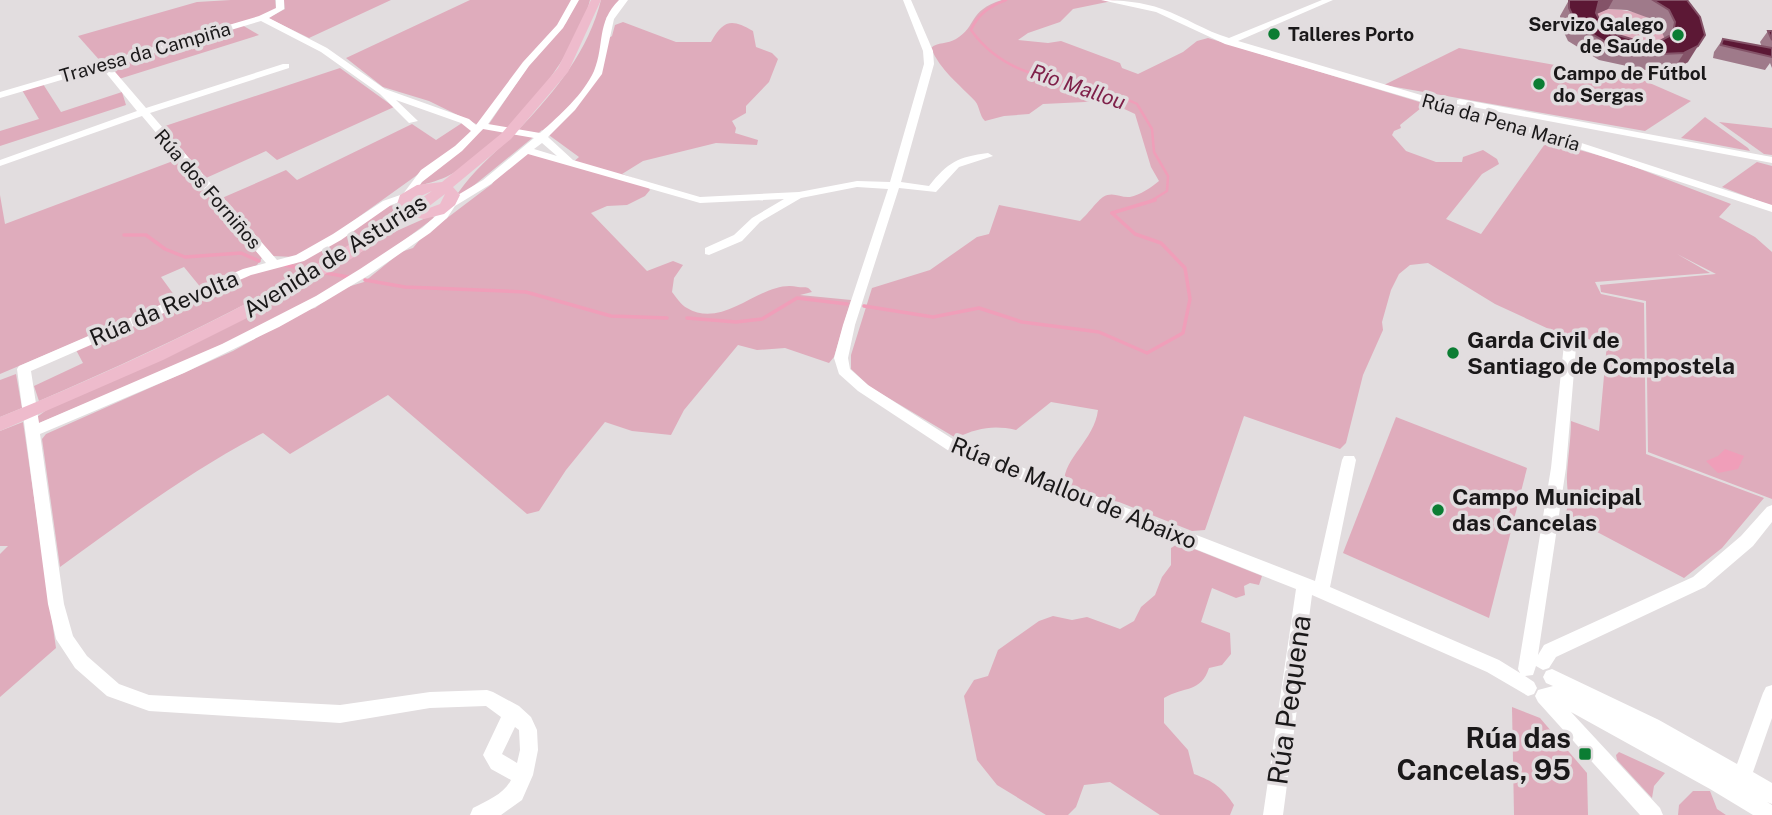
<svg xmlns="http://www.w3.org/2000/svg" width="1772" height="815" viewBox="0 0 1772 815" font-family="'Public Sans',sans-serif">
  <rect width="100%" height="100%" fill="#e2dddf"/>
  <!-- green -->
  <g fill="#dfacbc">
    <polygon points="231,0 275,0 276,9 272,13 102,63 78,36 197,2"/>
    <polygon points="284,0 391,0 309,38 268,18 285,9"/>
    <polygon points="470,0 572,0 560,24 478,125 429,101 383,87 346,58"/>
    <path d="M 578,0 L 590,0 C 576,58 500,151 446,177 C 437,181 425,184 415,187 L 489,124 L 531,62 L 566,23 Z"/>
    <path d="M 601,0 L 622,0 L 606,18 L 604,41 L 612,36 L 615,25 L 623,22 L 676,42 L 711,42 C 724,19 732,19 753,31 L 756,47 L 772,53 L 778,59 L 769,82 L 746,106 L 746,113 L 732,121 L 736,128 L 735,133 L 758,140 L 757,145 L 716,143 L 643,161 L 622,174 L 645,182 L 650,190 L 645,196 L 627,205 L 607,206 L 591,213 L 647,271 L 673,261 L 683,265 L 674,278 L 672,292 C 676,297 681,305 687,308 C 725,331 762,278 798,287 C 806,288 807,285 812,292 L 800,295 L 851,300 L 834,357 L 829,363 L 785,348 L 757,350 L 738,345 L 684,410 L 671,435 L 632,431 L 605,422 L 566,470 L 539,511 L 527,514 L 388,395 L 290,454 L 263,433 C 191,470 125,520 60,567 L 42,439 L 46,434 L 233,351 L 307,310 L 315,308 L 341,289 L 364,282 L 401,252 L 413,248 L 422,237 L 492,184 L 498,175 L 526,152 L 571,164 L 579,157 L 542,130 L 467,191 L 461,195 L 458,193 C 476,167 499,150 521,127 C 556,91 589,49 601,0 Z"/>
    <path d="M 1002,0 L 1117,0 L 1073,9 L 1060,22 L 1028,33 L 1018,40 L 1048,43 L 1061,41 L 1120,63 L 1122,68 L 1138,74 L 1183,52 L 1197,41 L 1208,38 L 1426,104 L 1400,125 L 1401,128 L 1394,131 L 1392,135 L 1406,151 L 1436,162 L 1462,162 L 1463,157 L 1483,150 L 1497,159 L 1499,164 L 1482,174 L 1446,219 L 1481,234 L 1547,141 L 1619,161 L 1731,204 L 1719,217 L 1755,237 L 1772,252 L 1772,499 L 1648,452 L 1646,301 L 1601,292 L 1600,285 L 1716,274 L 1677,254 L 1710,273 L 1595,282 L 1601,294 L 1644,303 L 1646,454 L 1764,498 L 1722,548 L 1684,578 L 1565,515 C 1571,501 1566,488 1567,474 C 1568,456 1571,439 1571,421 L 1599,431 L 1607,343 L 1578,337 L 1577,342 L 1495,304 L 1428,263 L 1410,265 L 1399,274 L 1391,290 L 1382,322 L 1383,330 L 1363,375 L 1346,443 L 1340,449 L 1244,416 L 1205,530 L 1192,531 L 1119,502 L 1091,496 L 1064,483 C 1064,457 1094,441 1098,410 L 1051,402 L 1016,430 C 993,425 978,428 956,438 L 870,387 L 851,369 L 851,355 L 872,288 L 930,270 L 977,237 L 989,234 L 999,205 L 1080,221 C 1087,215 1098,200 1103,197 C 1113,191 1120,198 1130,197 C 1140,195 1152,187 1159,181 L 1151,167 L 1135,114 L 1101,98 L 1085,102 L 1043,104 L 1029,114 L 1004,116 L 985,121 C 979,115 980,107 975,101 C 959,84 940,70 931,48 C 937,42 948,44 956,39 C 978,26 967,11 1002,0 Z"/>
    <path d="M 1608,9 C 1631,10 1662,14 1666,43 L 1655,56 L 1581,20 Z"/>
    <polygon points="242,25 259,35 119,79 107,65"/>
    <polygon points="1459,48 1645,81 1691,101 1645,131 1384,85"/>
    <polygon points="340,68 394,107 277,160 266,151 206,178 162,127"/>
    <polygon points="43,84 61,112 122,92 126,105 0,146 0,131 39,119 22,90"/>
    <polygon points="1705,117 1748,148 1750,151 1681,138"/>
    <polygon points="1719,122 1772,128 1772,155 1764,154"/>
    <polygon points="462,123 472,130 459,145 325,241 294,257 273,256 222,198 286,170 297,180 412,124 436,140"/>
    <polygon points="173,161 178,161 262,258 257,265 202,289 184,267 161,277 177,299 0,374 0,195 5,224"/>
    <polygon points="1757,162 1772,166 1772,206 1722,187"/>
    <path d="M 396,205 C 383,235 331,258 303,273 C 217,321 129,362 39,401 L 34,386 L 83,363 L 75,348 L 253,273 L 295,263 L 320,251 L 389,206 Z"/>
    <polygon points="428,217 433,216 434,218 361,272 274,320 183,363 39,423 37,417 48,409 315,280 392,233"/>
    <polygon points="16,374 22,408 0,417 0,380"/>
    <polygon points="1396,417 1527,468 1489,618 1343,553"/>
    <polygon points="23,422 56,648 0,697 0,554 8,546 0,546 0,431"/>
    <path d="M 1179,543 L 1262,576 L 1259,585 L 1250,583 L 1244,586 L 1245,595 L 1236,598 L 1212,588 L 1201,622 L 1230,633 L 1231,654 L 1222,665 L 1209,668 C 1201,693 1184,686 1164,698 L 1164,723 L 1188,750 L 1194,774 C 1213,781 1223,788 1234,805 L 1230,815 L 1160,815 L 1110,782 L 1084,785 L 1076,807 L 1068,815 L 1046,815 L 997,785 L 977,760 L 964,696 L 974,680 L 988,676 L 998,650 L 1039,621 L 1053,616 L 1072,620 L 1087,617 L 1120,629 L 1134,621 L 1141,607 L 1155,595 L 1162,577 L 1171,565 L 1171,548 Z"/>
    <polygon points="1512,707 1540,718 1587,773 1588,815 1514,815"/>
    <polygon points="1619,752 1665,773 1654,786 1652,798 1617,760 1616,755"/>
    <polygon points="1693,791 1710,791 1717,809 1726,815 1678,815 1679,805"/>
  </g>
  <!-- water -->
  <polygon fill="#f09eb9" points="1725,449 1744,456 1738,469 1718,473 1706,461 1718,456"/>
  <g fill="none" stroke-linecap="round" stroke-linejoin="round">
    <!-- stream-far1 -->
    <path stroke="#f09eb9" stroke-width="2.5" d="M 1006,0 C 990,6 978,14 971,30 C 1013,89 1080,75 1137,104 L 1152,129 L 1154,152 L 1168,176 L 1167,191 L 1151,201"/>
    <!-- stream -->
    <g stroke="#f09eb9" stroke-width="3.5">
      <polyline points="1112,213 1155,200"/>
      <polyline points="124,235 146,235 165,249 185,257 241,253 259,261"/>
      <polyline points="285,265 310,270"/>
      <polyline points="326,273 348,277"/>
      <polyline points="365,280 405,287 526,292 611,316 667,318"/>
      <polyline points="864,306 933,317 979,308 1022,322 1099,332 1147,353 1183,333 1190,299 1185,268 1161,243 1135,234 1112,213"/>
      <polyline points="687,318 736,322 762,319 797,298 847,304"/>
    </g>
    <!-- minor -->
    <g fill="#fff" fill-rule="evenodd">
      <path d="M 276,0 L 284,0 L 284,9 L 269,18 L 327,48 L 385,89 L 469,119 L 476,125 L 523,62 L 557,25 L 571,0 L 579,0 L 563,28 L 529,66 L 488,124 L 540,133 C 560,115 583,95 594,71 C 605,44 596,23 619,0 L 628,0 L 614,19 L 602,74 L 575,110 L 548,137 L 573,160 L 700,197 L 799,192 L 857,181 L 890,182 L 924,64 L 923,51 L 903,0 L 911,0 L 933,51 L 934,64 L 901,182 L 929,186 C 948,162 958,157 988,153 L 993,156 L 959,167 L 936,192 L 899,188 L 855,325 L 848,358 L 850,369 L 868,385 L 959,443 L 1315,581 L 1342,460 L 1344,456 L 1354,456 L 1356,460 L 1330,587 L 1499,660 L 1520,673 L 1518,669 L 1551,468 L 1564,344 L 1574,344 L 1576,347 L 1566,468 L 1538,655 L 1544,645 L 1693,577 L 1741,536 L 1767,507 L 1772,505 L 1772,522 L 1753,546 L 1705,587 L 1556,657 L 1549,668 L 1543,670 L 1536,666 L 1533,675 L 1525,676 L 1534,682 L 1537,688 L 1534,694 L 1528,696 L 1487,672 L 1312,595 L 1283,815 L 1263,815 L 1296,589 L 949,451 L 858,391 L 839,374 L 834,358 L 843,325 L 888,189 L 857,187 L 801,198 L 760,222 L 742,241 L 709,255 L 705,254 L 705,248 L 734,235 L 752,218 L 784,199 L 700,203 L 528,154 L 491,184 L 455,206 L 447,218 L 430,233 L 369,275 L 324,302 L 279,327 L 184,373 L 40,434 L 64,604 L 73,636 L 87,656 L 119,684 L 149,695 L 340,705 L 430,692 L 487,690 L 493,692 L 519,706 L 531,717 L 537,730 L 538,750 L 533,775 L 522,800 L 501,815 L 470,815 L 473,808 C 487,801 504,794 511,780 L 491,769 L 483,755 L 501,717 L 486,706 L 430,708 L 340,723 L 149,711 L 107,696 L 75,668 L 56,639 L 48,604 L 17,369 L 19,366 L 243,269 L 266,263 L 142,116 L 0,166 L 0,160 L 137,111 L 102,68 L 0,98 L 0,92 L 259,16 L 276,8 ZM 261,21 L 321,52 L 380,94 L 409,123 L 418,121 L 396,100 L 461,123 L 471,131 L 455,146 L 421,170 L 403,194 L 383,201 L 333,234 L 296,255 L 277,260 L 150,113 L 289,68 L 289,64 L 283,64 L 146,108 L 110,66 ZM 483,129 L 534,138 L 483,180 L 446,202 L 439,213 L 422,228 L 360,269 L 316,296 L 222,344 L 39,423 L 31,371 L 251,275 L 304,261 L 341,240 L 391,205 L 411,198 L 422,182 L 462,151 ZM 542,143 L 557,156 L 534,149 ZM 515,727 L 519,730 L 520,750 L 517,763 L 502,754 Z"/>
      <path d="M 1101,0 C 1120,0 1143,2 1162,9 C 1185,17 1205,31 1229,38 L 1322,0 L 1333,0 L 1238,41 L 1563,137 L 1772,205 L 1772,212 L 1555,141 L 1225,44 L 1156,12 Z"/>
      <polygon points="1460,99 1772,157 1772,163 1457,104 1457,100"/>
      <polygon points="1552,669 1659,720 1737,764 1763,693 1766,687 1772,685 1772,718 1753,772 1772,783 1772,804 1767,802 1772,805 1772,815 1753,815 1710,789 1571,712 1660,808 1663,815 1640,815 1538,702 1535,696 1538,690 1553,686 1546,683 1543,677 1546,671"/>
    </g>
    <!-- major -->
    <path fill="#ebc" fill-rule="evenodd" d="M 591,0 L 601,0 L 568,72 L 511,139 L 453,187 L 460,195 L 455,205 L 444,214 L 424,219 L 413,217 L 348,261 L 255,314 L 163,360 L 0,431 L 0,417 C 140,360 275,295 401,212 L 396,207 L 400,195 L 417,185 L 442,182 L 502,133 L 558,68 ZM 432,191 L 410,206 L 412,200 ZM 445,194 L 440,204 L 424,210 Z"/>
  </g>
  <!-- wall -->
  <g fill="#9f7a8a" fill-rule="evenodd">
    <path d="M 1569,0 L 1687,0 L 1688,62 L 1673,70 L 1650,71 L 1599,60 L 1568,41 L 1560,24 L 1560,16 ZM 1608,9 L 1627,10 L 1646,17 L 1659,26 L 1665,39 L 1660,41 L 1638,41 L 1615,34 L 1602,25 L 1596,14 Z"/>
    <polygon points="1768,31 1772,31 1772,68 1770,63 1765,70 1713,58 1714,52 1723,39 1762,47 1760,42"/>
  </g>
  <!-- shaded-wall -->
  <g fill="#845368">
    <polygon points="1602,0 1613,0 1608,9 1590,17 1599,1"/>
    <polygon points="1698,46 1688,62 1673,70 1684,53"/>
  </g>
  <!-- building -->
  <g fill="#5c1835" stroke="#845368" stroke-width="2">
    <polygon points="1569,0 1602,0 1599,1 1596,13 1602,25 1615,34 1638,41 1660,41 1673,34 1675,22 1669,10 1653,0 1687,0 1700,17 1705,35 1698,46 1684,53 1661,54 1609,44 1577,25 1569,8"/>
    <polygon points="1768,31 1772,31 1772,40"/>
    <polygon points="1723,39 1772,48 1772,57 1721,45"/>
  </g>
  <!-- markers -->
  <g fill="#0b7d33" stroke="#e2dddf" stroke-width="2.5">
    <circle cx="1274" cy="34" r="7"/>
    <circle cx="1678" cy="35" r="7"/>
    <circle cx="1539" cy="84" r="7"/>
    <circle cx="1453" cy="353" r="7"/>
    <circle cx="1438" cy="510" r="7"/>
    <rect x="1578" y="747" width="14" height="14" rx="3.5"/>
  </g>
  <g text-anchor="middle" stroke-width="7" stroke-linejoin="round" paint-order="stroke">
    <!-- far-poi labels -->
    <g font-size="19" font-weight="bold" fill="#1a1819" stroke="#e2dddf" text-anchor="start">
      <text x="1664" y="31" text-anchor="end">Servizo Galego<tspan x="1664" dy="22">de Saúde</tspan></text>
      <text x="1288" y="41">Talleres Porto</text>
      <text x="1553" y="80">Campo de Fútbol<tspan x="1553" dy="22">do Sergas</tspan></text>
    </g>
    <!-- far-street labels -->
    <g font-size="19" fill="#1a1819" stroke="#e2dddf">
      <text transform="translate(145 52) rotate(-16)" y="7">Travesa da Campiña</text>
      <text transform="translate(1501 122) rotate(16)" y="7">Rúa da Pena María</text>
      <text transform="translate(208 189) rotate(49)" y="7">Rúa dos Forniños</text>
    </g>
    <!-- far-water labels -->
    <g font-size="21" font-style="italic" fill="#7f214a" stroke="#e2dddf">
      <text transform="translate(1078 87) rotate(19)" y="7">Río Mallou</text>
    </g>
    <!-- street labels -->
    <g font-size="23" fill="#1a1819" stroke="#e2dddf">
      <text transform="translate(335 256) rotate(-32)" y="8">Avenida de Asturias</text>
      <text transform="translate(164 308) rotate(-23)" y="8">Rúa da Revolta</text>
      <text transform="translate(1074 493) rotate(22)" y="8">Rúa de Mallou de Abaixo</text>
    </g>
    <!-- poi labels -->
    <g font-size="23" font-weight="bold" fill="#1a1819" stroke="#e2dddf" text-anchor="start">
      <text x="1467" y="348">Garda Civil de<tspan x="1467" dy="26">Santiago de Compostela</tspan></text>
      <text x="1452" y="505">Campo Municipal<tspan x="1452" dy="26">das Cancelas</tspan></text>
    </g>
    <!-- near-street labels -->
    <g font-size="28" fill="#1a1819" stroke="#e2dddf">
      <text transform="translate(1289 700) rotate(-82)" y="10">Rúa Pequena</text>
    </g>
    <!-- near-poi labels -->
    <g font-size="28" font-weight="bold" fill="#1a1819" stroke="#e2dddf" text-anchor="end">
      <text x="1571" y="748">Rúa das<tspan x="1571" dy="32">Cancelas, 95</tspan></text>
    </g>
  </g>
</svg>
